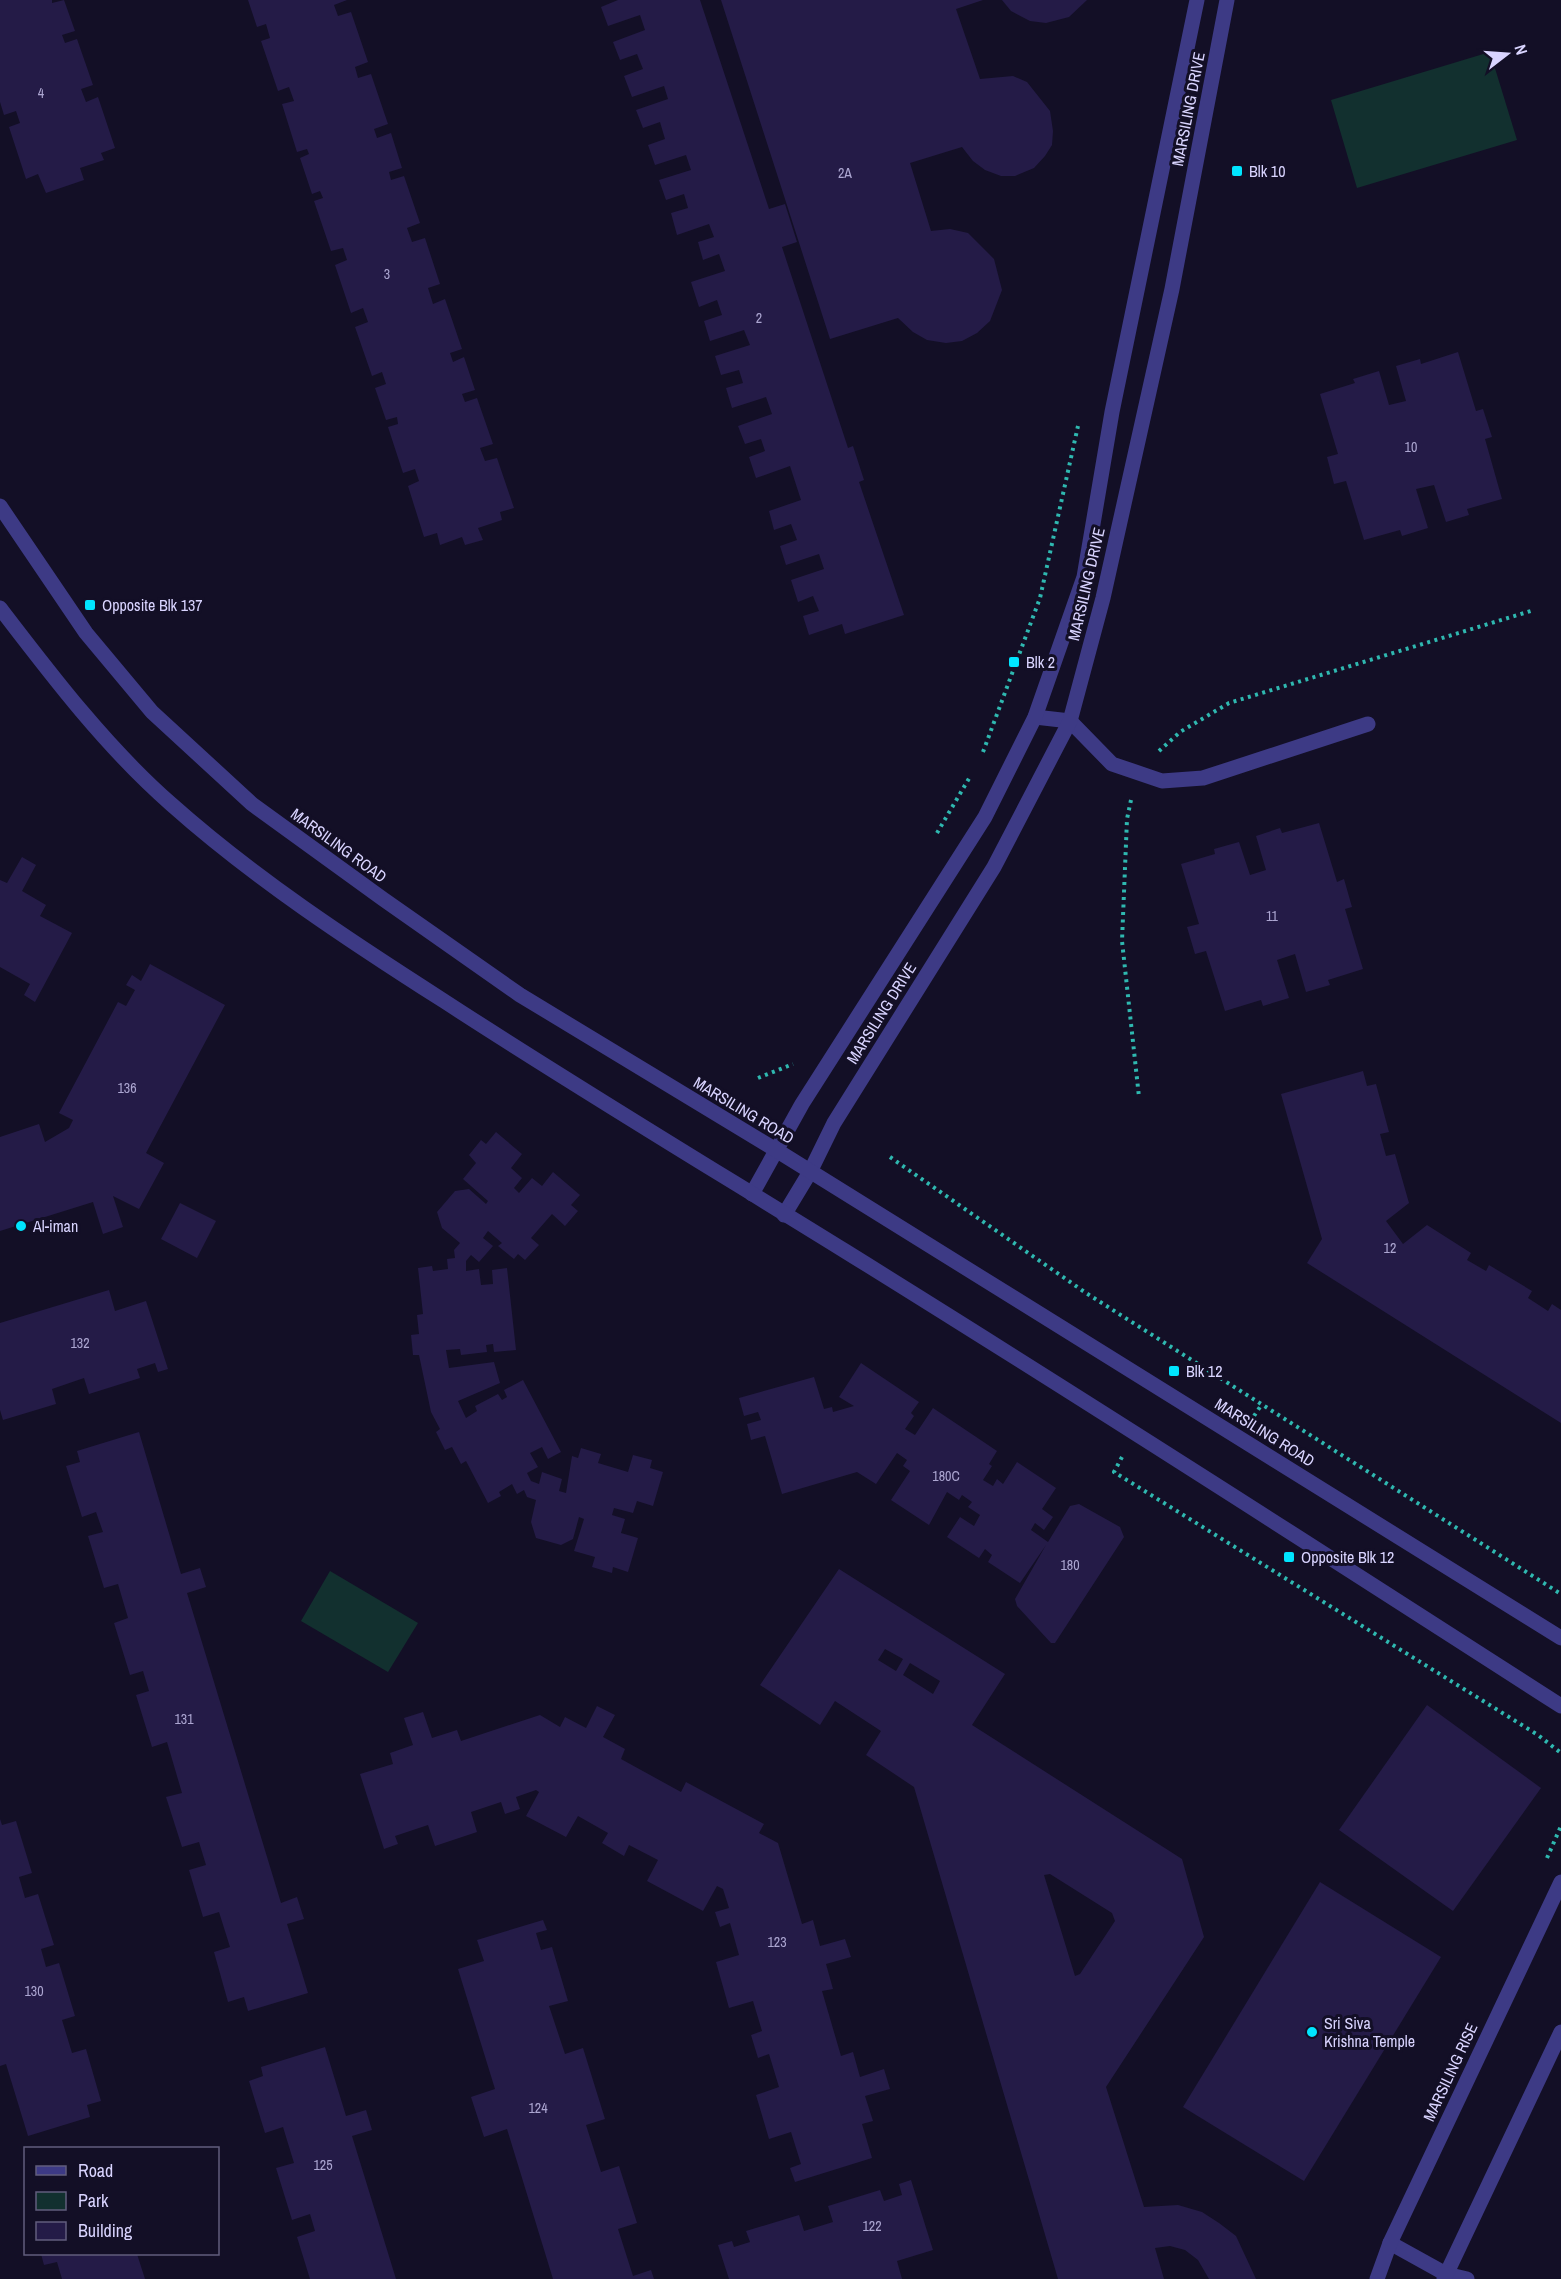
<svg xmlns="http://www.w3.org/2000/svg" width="1561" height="2279" viewBox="0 0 1561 2279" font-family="'Archivo Narrow',sans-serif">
  <rect width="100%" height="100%" fill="#130f26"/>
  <!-- green -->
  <g fill="#12302f">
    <polygon points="1490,52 1517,140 1357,188 1331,100"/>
    <polygon points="330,1571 418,1623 388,1672 301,1621"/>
  </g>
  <!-- building -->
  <g fill="#241b47" fill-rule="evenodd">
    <polygon points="0,0 52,0 52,3 64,0 75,31 62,35 65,43 77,39 93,85 81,89 86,102 98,97 115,148 101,153 104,160 80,168 84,180 46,193 38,174 26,179 9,127 20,123 16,111 4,115 0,102"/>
    <polygon points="248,0 347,0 334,5 338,16 351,12 368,62 355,67 358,78 371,74 388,124 374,129 377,138 391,133 402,168 389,172 391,180 404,176 420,223 407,228 412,242 425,238 440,284 428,288 433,304 445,299 462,349 450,353 453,362 464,357 475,390 462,394 465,402 477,398 493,444 480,448 485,461 497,458 514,508 500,512 502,520 478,528 483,540 465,545 462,537 440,545 437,533 424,537 408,486 419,481 415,469 403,473 388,427 398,424 397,417 386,420 375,388 386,384 382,372 372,376 355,327 368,322 363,308 351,313 335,265 347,260 343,248 331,251 314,201 323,198 320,191 312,194 300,158 309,154 307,149 297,152 282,104 294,101 289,87 278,91 261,41 270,38 266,24 257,27"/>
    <polygon points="618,0 700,0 769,209 785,204 797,242 782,247 848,448 853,446 864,480 859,482 904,615 845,634 842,624 809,635 803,616 819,611 813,596 798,602 791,580 824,569 819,554 786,565 780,546 797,540 791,524 774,530 769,511 801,500 790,466 756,478 749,457 765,451 761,439 745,444 738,426 772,414 766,397 732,408 726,388 743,383 739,370 721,375 715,356 750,345 744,330 710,341 704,321 722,315 717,300 699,307 691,282 725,271 719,254 703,260 698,242 714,237 709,224 677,235 671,213 688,208 684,194 666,200 659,180 691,170 686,155 655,165 648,145 665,139 660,122 643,128 636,110 668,99 664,86 632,97 624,76 643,69 637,54 620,60 613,42 645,30 640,15 608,26 601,7"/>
    <polygon points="721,0 983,0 956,9 980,79 1013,76 1027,82 1050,111 1053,131 1052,145 1045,156 1034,168 1015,176 1001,176 985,170 973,161 962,147 910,163 931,231 950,229 968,233 994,259 1002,290 990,321 977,333 962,341 946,343 927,340 913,332 898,318 830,339"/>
    <polygon points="1002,0 1087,0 1069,17 1046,23 1030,21 1011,11"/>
    <polygon points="1458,352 1476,411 1483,409 1492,437 1485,439 1502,499 1467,509 1469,515 1446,522 1434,485 1416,489 1428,528 1402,536 1400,530 1364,540 1346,481 1334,484 1327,457 1338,454 1320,394 1355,383 1353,379 1379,371 1389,405 1406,401 1396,366 1420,359 1421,364"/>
    <polygon points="1319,823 1337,882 1344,879 1352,907 1345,909 1363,969 1328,980 1330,985 1306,992 1295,954 1277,960 1289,998 1263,1006 1261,1000 1225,1011 1206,951 1195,954 1187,927 1199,924 1181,864 1215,854 1214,849 1239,842 1250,875 1266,870 1256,836 1280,828 1282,833"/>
    <polygon points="22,857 36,865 22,891 46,905 40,916 72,933 35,1002 24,995 30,984 0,967 0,880 7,883"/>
    <polygon points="150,964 225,1005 146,1153 164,1163 139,1209 113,1196 123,1227 103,1234 93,1202 0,1231 0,1137 39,1124 45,1142 69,1128 73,1120 59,1113 118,1002 126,1006 135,990 126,985 132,975 141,981"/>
    <polygon points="1363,1071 1367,1086 1376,1084 1389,1132 1380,1134 1386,1156 1395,1154 1409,1203 1386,1221 1403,1244 1427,1225 1471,1253 1467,1260 1486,1271 1489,1265 1532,1291 1528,1298 1548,1311 1552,1304 1561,1310 1561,1423 1307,1263 1322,1239 1281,1094"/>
    <polygon points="496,1132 522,1154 511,1168 522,1178 514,1188 519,1193 532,1178 542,1186 553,1172 580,1195 571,1205 578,1211 565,1226 552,1214 531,1238 539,1245 525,1260 518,1254 514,1259 498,1246 502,1243 488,1231 483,1238 493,1246 479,1262 471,1255 466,1261 466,1271 479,1269 481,1285 493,1284 492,1270 507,1268 516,1350 494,1352 493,1344 486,1345 487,1352 461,1355 460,1349 446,1350 449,1368 494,1362 500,1383 458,1401 466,1418 477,1411 475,1406 498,1394 502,1400 507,1397 504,1390 523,1380 561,1452 548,1459 542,1447 530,1453 538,1467 527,1473 531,1481 539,1484 542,1472 562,1479 559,1491 566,1493 572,1456 578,1458 581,1448 601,1454 598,1463 628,1472 633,1455 652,1460 650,1468 663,1472 653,1506 637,1501 633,1513 614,1508 612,1515 625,1519 621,1533 638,1538 628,1572 613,1567 612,1573 592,1567 595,1557 574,1551 584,1519 579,1517 573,1539 561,1545 536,1538 531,1522 536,1500 527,1497 524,1490 517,1494 512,1484 499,1492 501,1496 488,1503 466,1461 461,1464 452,1447 445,1450 436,1432 440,1429 431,1412 419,1355 413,1355 411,1335 419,1334 417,1315 423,1314 418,1268 432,1266 433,1271 448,1269 447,1259 455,1258 454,1250 460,1243 442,1228 437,1212 455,1191 469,1189 486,1204 488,1201 463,1179 476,1163 469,1155 481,1140 486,1144"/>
    <polygon points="180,1203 216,1221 197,1258 161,1239"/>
    <polygon points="109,1290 115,1311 146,1301 168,1369 158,1372 155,1363 137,1369 140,1378 89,1394 84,1378 52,1389 56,1404 3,1420 0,1410 0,1323"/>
    <polygon points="861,1363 919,1402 911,1413 914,1416 905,1429 915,1435 933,1408 997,1451 989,1464 992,1466 983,1480 993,1486 997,1479 1003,1484 1017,1462 1056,1488 1042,1509 1053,1517 1044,1530 1035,1523 1031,1530 1048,1542 1070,1506 1079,1504 1120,1527 1124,1537 1055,1643 1051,1643 1017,1606 1015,1599 1046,1545 1020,1583 988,1562 992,1555 985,1549 979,1558 947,1537 960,1517 974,1526 980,1515 968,1507 972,1502 962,1495 959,1500 947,1492 929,1525 891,1500 910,1471 903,1466 907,1460 897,1453 876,1484 857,1472 782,1494 765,1436 751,1440 747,1424 761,1420 758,1412 744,1416 739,1398 814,1377 824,1409 832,1407 833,1412 854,1406 839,1397"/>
    <polygon points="139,1432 181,1574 200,1568 206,1587 187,1593 281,1903 297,1897 304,1919 287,1924 308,1993 248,2011 244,1997 228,2002 214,1952 230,1947 219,1912 203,1917 189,1870 206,1865 199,1842 182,1847 166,1797 182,1793 167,1742 152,1747 136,1695 149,1691 143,1671 130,1675 114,1623 128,1618 118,1584 104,1588 88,1536 103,1532 96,1512 82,1517 66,1466 80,1462 77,1451"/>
    <path d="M 839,1569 L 1005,1674 L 972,1725 L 1182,1859 L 1204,1937 L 1106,2087 L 1144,2207 L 1178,2205 L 1202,2212 L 1219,2223 L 1236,2236 L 1256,2279 L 1209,2279 L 1198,2260 L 1185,2250 L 1170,2246 L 1155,2248 L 1164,2279 L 1058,2279 L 914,1787 L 866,1755 L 881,1731 L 835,1701 L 820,1725 L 760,1685 ZM 885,1649 L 903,1659 L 896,1671 L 878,1660 ZM 910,1663 L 940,1681 L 933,1694 L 903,1675 ZM 1050,1874 L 1112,1913 L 1115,1921 L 1080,1974 L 1075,1976 L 1044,1875 Z"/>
    <polygon points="1427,1705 1541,1788 1453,1911 1339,1830"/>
    <polygon points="597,1706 615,1715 603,1737 625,1749 621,1759 681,1792 686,1782 764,1824 759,1833 778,1843 802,1924 813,1920 820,1946 845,1939 851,1957 826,1964 833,1989 822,1991 841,2056 853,2052 860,2077 884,2069 890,2089 865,2096 873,2121 862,2124 872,2158 795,2182 790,2168 801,2164 791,2132 769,2139 756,2095 779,2087 769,2054 758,2058 751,2035 762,2031 753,2001 729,2008 716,1962 739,1955 730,1923 720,1927 715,1912 729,1908 723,1889 717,1886 703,1911 647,1881 658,1860 629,1845 624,1856 602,1843 608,1833 578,1816 566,1837 526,1816 539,1792 536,1790 516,1797 520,1809 505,1814 501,1802 471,1812 477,1832 435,1846 428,1825 395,1836 398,1844 384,1849 360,1774 393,1764 390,1753 413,1745 404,1718 423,1712 432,1738 457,1730 461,1741 540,1715 560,1727 565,1717 586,1728"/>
    <polygon points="0,1819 2,1825 16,1821 32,1873 19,1877 25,1898 38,1894 54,1945 41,1949 46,1967 59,1963 75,2016 62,2020 72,2053 86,2049 101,2101 87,2105 90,2117 28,2136 6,2064 0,2066"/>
    <polygon points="1320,1882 1441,1957 1304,2181 1183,2107"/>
    <polygon points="543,1920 547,1930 536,1933 541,1950 552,1947 568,2001 549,2006 565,2054 583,2048 605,2119 586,2125 601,2172 619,2166 637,2223 618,2229 633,2276 651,2270 654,2279 553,2279 507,2129 484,2137 471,2097 495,2089 458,1969 484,1961 477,1940"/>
    <polygon points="325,2047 346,2116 366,2110 372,2130 352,2136 396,2279 310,2279 297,2237 315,2231 310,2214 292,2220 276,2168 294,2163 283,2127 265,2133 249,2081 263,2076 261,2067"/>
    <polygon points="911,2180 933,2250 897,2261 902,2279 729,2279 718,2245 732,2241 734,2247 750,2242 746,2231 799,2215 804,2231 833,2222 828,2206 880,2190 884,2201 902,2195 899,2184"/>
    <polygon points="41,2254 137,2254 145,2279 62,2279 57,2262 44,2265"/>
  </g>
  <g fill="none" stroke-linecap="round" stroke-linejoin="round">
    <!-- path -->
    <g stroke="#2fb8b0" stroke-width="4" stroke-dasharray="3 4.5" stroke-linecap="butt">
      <polyline points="1159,751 1180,732 1229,703 1534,610"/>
      <polyline points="983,752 1040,598 1078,426"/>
      <polyline points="1131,800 1127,819 1122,941 1139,1097"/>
      <polyline points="937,833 971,775"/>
      <polyline points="758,1078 793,1064"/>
      <polyline points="890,1157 1086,1293 1561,1594"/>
      <polyline points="1254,1416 1262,1404"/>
      <polyline points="1122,1457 1114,1472 1538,1735 1561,1753"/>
      <polyline points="1547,1858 1561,1826"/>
    </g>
    <!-- service -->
    <g stroke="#3d3a85" stroke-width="15">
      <polyline points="1035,717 1070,721 1112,764 1162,781 1203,778 1368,724"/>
      <polyline points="1390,2243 1446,2274 1467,2279"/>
    </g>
    <!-- minor -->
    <g stroke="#3d3a85" stroke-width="15">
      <polyline points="752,1194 802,1104 985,817 1035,717 1084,577 1112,412 1197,0"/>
      <polyline points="784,1215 810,1172 834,1123 994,867 1070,721 1103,598 1172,289 1227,0"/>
    </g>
    <!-- tertiary -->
    <g stroke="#3d3a85" stroke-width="15">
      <polyline points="0,506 86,633 152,712 252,804 383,899 520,995 776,1150 1561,1638"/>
      <path d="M 0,608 C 52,676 106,747 171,804 C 254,878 350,941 444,1001 C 576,1087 711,1168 845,1251 C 1085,1400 1323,1553 1561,1706"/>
      <polyline points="1377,2279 1390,2243 1561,1882"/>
      <polyline points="1444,2279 1561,2032"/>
    </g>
  </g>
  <!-- markers -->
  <g fill="#00e5ff" stroke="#130f26" stroke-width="2">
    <rect x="1231" y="165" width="12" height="12" rx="3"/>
    <rect x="84" y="599" width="12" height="12" rx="3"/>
    <rect x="1008" y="656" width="12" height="12" rx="3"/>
    <circle cx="21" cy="1226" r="6"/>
    <rect x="1168" y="1365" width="12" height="12" rx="3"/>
    <rect x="1283" y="1551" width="12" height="12" rx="3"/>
    <circle cx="1312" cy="2032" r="6"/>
  </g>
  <g text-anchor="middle" stroke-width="6" stroke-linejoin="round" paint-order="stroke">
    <!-- number labels -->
    <g font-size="14" fill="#aca6d1">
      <text x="41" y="98">4</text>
      <text x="845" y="178">2A</text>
      <text x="387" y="279">3</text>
      <text x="759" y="323">2</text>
      <text x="1411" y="452">10</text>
      <text x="1272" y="921">11</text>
      <text x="127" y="1093">136</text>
      <text x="1390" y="1253">12</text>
      <text x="80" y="1348">132</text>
      <text x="946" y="1481">180C</text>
      <text x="1070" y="1570">180</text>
      <text x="184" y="1724">131</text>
      <text x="777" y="1947">123</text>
      <text x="34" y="1996">130</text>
      <text x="538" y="2113">124</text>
      <text x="323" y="2170">125</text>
      <text x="872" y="2231">122</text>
    </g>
    <!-- street labels -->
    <g font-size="16" fill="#d9d4ff" stroke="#130f26">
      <text transform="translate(1188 109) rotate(-79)" y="6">MARSILING DRIVE</text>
      <text transform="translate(1086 584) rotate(-77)" y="6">MARSILING DRIVE</text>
      <text transform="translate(339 845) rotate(36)" y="6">MARSILING ROAD</text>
      <text transform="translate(881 1013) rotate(-58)" y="6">MARSILING DRIVE</text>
      <text transform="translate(744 1110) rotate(31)" y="6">MARSILING ROAD</text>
      <text transform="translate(1265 1432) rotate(32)" y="6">MARSILING ROAD</text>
      <text transform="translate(1450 2072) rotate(-65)" y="6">MARSILING RISE</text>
    </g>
    <!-- poi labels -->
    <g font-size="16" fill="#d9d4ff" stroke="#130f26" text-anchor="start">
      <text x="1249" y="177">Blk 10</text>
      <text x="102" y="611">Opposite Blk 137</text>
      <text x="1026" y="668">Blk 2</text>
      <text x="33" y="1232">Al-iman</text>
      <text x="1186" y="1377">Blk 12</text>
      <text x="1301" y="1563">Opposite Blk 12</text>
      <text x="1324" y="2029">Sri Siva<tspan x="1324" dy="18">Krishna Temple</tspan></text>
    </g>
  </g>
  <!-- legend -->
  <rect x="24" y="2147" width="195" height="108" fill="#130f26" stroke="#625e7d" stroke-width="1.5"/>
  <rect x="36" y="2166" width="30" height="9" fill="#3d3a85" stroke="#625e7d" stroke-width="1.5"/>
  <text x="78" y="2177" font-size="18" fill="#d9d4ff">Road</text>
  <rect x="36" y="2192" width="30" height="18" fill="#12302f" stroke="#625e7d" stroke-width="1.5"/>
  <text x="78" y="2207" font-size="18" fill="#d9d4ff">Park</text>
  <rect x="36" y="2222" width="30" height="18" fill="#241b47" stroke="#625e7d" stroke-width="1.5"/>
  <text x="78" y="2237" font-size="18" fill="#d9d4ff">Building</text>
  <!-- north arrow -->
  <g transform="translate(1507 54) rotate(73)" stroke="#130f26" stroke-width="4.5" paint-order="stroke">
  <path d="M0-4.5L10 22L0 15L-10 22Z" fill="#d9d4ff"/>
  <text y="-9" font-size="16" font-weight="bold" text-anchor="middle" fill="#d9d4ff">N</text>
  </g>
</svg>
